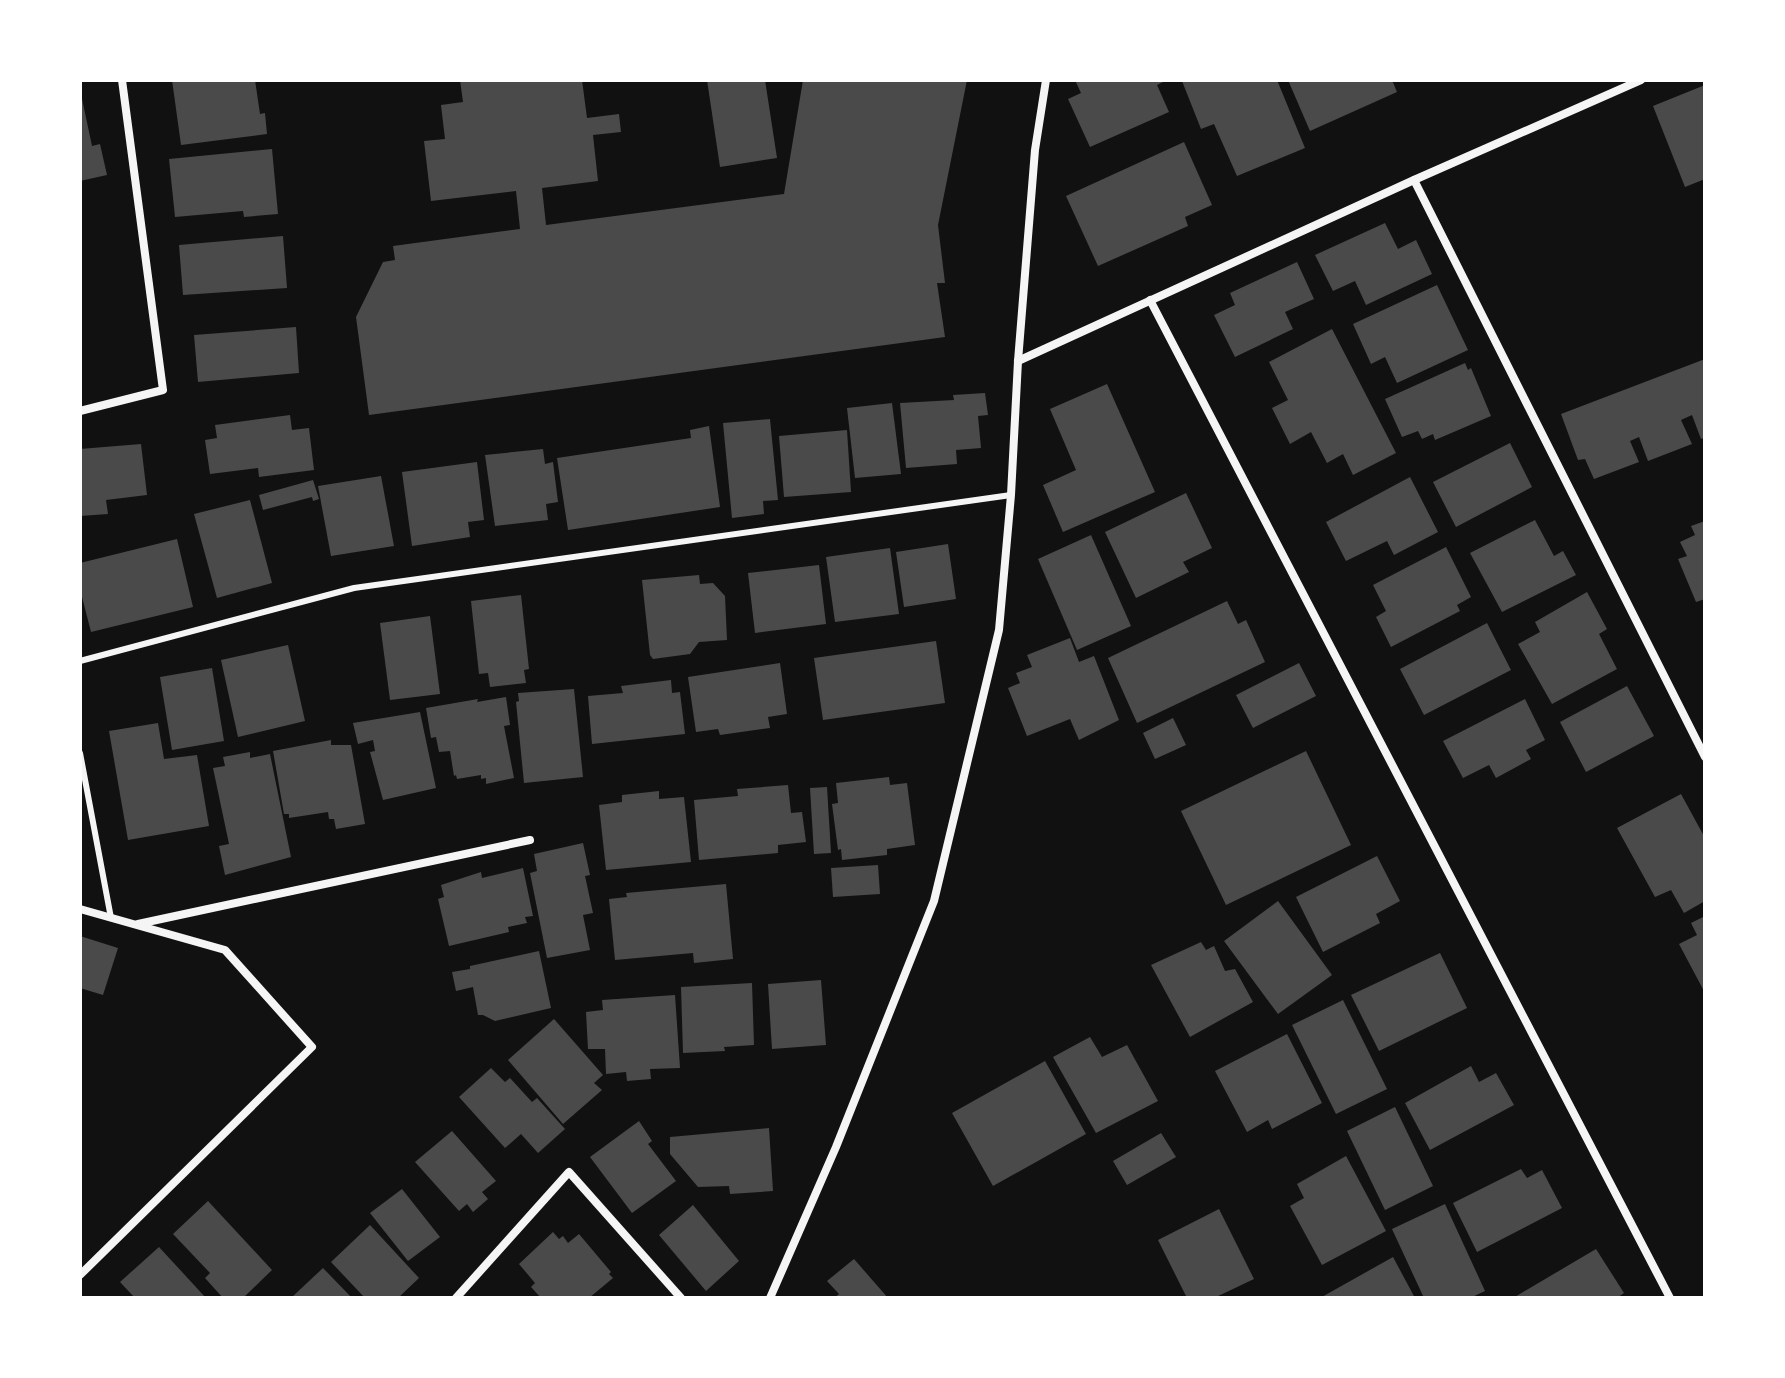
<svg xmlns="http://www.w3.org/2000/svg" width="1785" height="1378" viewBox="0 0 1785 1378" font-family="'Sofia Sans Condensed',sans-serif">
  <rect width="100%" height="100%" fill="#111"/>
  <!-- building -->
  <g fill="#4a4a4a">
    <polygon points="172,80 255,80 260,114 265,113 267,134 181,145"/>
    <polygon points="460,80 582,80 587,118 619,114 621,132 593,135 598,181 542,188 546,225 784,194 803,80 967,80 938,225 945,283 937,283 945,337 369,415 356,317 383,262 395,260 393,246 520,229 516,191 431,201 424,141 445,139 441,105 463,102"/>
    <polygon points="707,80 765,80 777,158 720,167"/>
    <polygon points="1075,80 1167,80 1157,85 1169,112 1090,147 1068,99 1081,93"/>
    <polygon points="1185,80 1277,80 1305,148 1237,176 1214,124 1201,129 1182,81"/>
    <polygon points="1288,80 1392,80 1397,92 1310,131"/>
    <polygon points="1705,85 1705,179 1685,187 1653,106"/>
    <polygon points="81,94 92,146 100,144 107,175 80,181"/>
    <polygon points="1184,142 1212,205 1185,217 1188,226 1098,266 1066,196"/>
    <polygon points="272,149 278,214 244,217 243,211 175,217 169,159"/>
    <polygon points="1385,223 1398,249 1416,240 1432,274 1366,305 1355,281 1333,291 1315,255"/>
    <polygon points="283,236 287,288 183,295 179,245"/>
    <polygon points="1297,262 1314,299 1285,312 1293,329 1235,357 1214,315 1235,305 1230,293"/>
    <polygon points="1437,285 1468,350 1397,383 1385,357 1371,364 1353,324"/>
    <polygon points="296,327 299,373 198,382 194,335"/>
    <polygon points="1332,329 1396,453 1353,475 1343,454 1327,463 1311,432 1290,444 1272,408 1288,400 1269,362"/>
    <polygon points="1705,359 1705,438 1701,439 1692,415 1681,420 1692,444 1648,461 1639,437 1630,441 1639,462 1594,479 1585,459 1578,460 1561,414"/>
    <polygon points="1465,363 1468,370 1471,368 1491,416 1435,440 1433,434 1422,439 1418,431 1402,437 1385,399"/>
    <polygon points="1107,384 1155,492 1063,532 1043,485 1076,470 1050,409"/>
    <polygon points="985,393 988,415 978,416 981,448 956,450 957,464 906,468 900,403 954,400 953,395"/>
    <polygon points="892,403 901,474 855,478 847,408"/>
    <polygon points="290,415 292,430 309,428 314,470 259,477 258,468 210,474 205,440 217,438 215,425"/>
    <polygon points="770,419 778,500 763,501 764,514 732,518 723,423"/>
    <polygon points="709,426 720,507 568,530 557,458 691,438 690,430"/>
    <polygon points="847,430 851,492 784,497 779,436"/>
    <polygon points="1510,443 1532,487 1456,527 1433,482"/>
    <polygon points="141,444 147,495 106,500 108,514 80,516 80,449"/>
    <polygon points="543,449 545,464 553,462 558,502 546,504 548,520 495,526 485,455"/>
    <polygon points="477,462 484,520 468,522 470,537 412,546 402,472"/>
    <polygon points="381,476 394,546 331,556 318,486"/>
    <polygon points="1410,477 1438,532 1394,555 1387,541 1346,561 1326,522"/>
    <polygon points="313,480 319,499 313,501 312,497 263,510 259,495"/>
    <polygon points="1186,493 1212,548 1183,562 1189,572 1136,598 1105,532"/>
    <polygon points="250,500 272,583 217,598 194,514"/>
    <polygon points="1535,520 1554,556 1563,551 1576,575 1502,612 1470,553"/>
    <polygon points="1705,521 1705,599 1696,602 1678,559 1687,556 1680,542 1695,535 1691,526"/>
    <polygon points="1091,535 1131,626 1077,650 1038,559"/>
    <polygon points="177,539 193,607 91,632 80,589 80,563"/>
    <polygon points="948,544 956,599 904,607 896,552"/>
    <polygon points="1446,547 1471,597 1457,605 1460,611 1391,647 1376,617 1386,611 1373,585"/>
    <polygon points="890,548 899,614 835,622 826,557"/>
    <polygon points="819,565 826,624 755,633 748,573"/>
    <polygon points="699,575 700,584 713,583 725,596 727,640 699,642 690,654 653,659 650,655 642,580"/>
    <polygon points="1587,592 1607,629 1599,634 1617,669 1552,704 1518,644 1540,632 1535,622"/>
    <polygon points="521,595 529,669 524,670 526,683 490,687 488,673 479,674 471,601"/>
    <polygon points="1227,601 1238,624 1246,620 1265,662 1137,723 1108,658"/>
    <polygon points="430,616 440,694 390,700 380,623"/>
    <polygon points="1487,623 1511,670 1424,715 1400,669"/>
    <polygon points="1070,638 1079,662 1094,656 1119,720 1079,740 1070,719 1027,736 1008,688 1020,683 1016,673 1032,667 1027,655"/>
    <polygon points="936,641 945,703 823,720 814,658"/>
    <polygon points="288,645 305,721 238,737 221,660"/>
    <polygon points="780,663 787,714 768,717 770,728 720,735 718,729 696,732 688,677"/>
    <polygon points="1299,663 1316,696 1253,728 1236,695"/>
    <polygon points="212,668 224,741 172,750 160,677"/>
    <polygon points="671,680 672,693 680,692 685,734 592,744 588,696 623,693 621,686"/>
    <polygon points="1627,686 1654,736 1586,772 1560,722"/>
    <polygon points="574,689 583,777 524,783 516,702 519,701 518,693"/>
    <polygon points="506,697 510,725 504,726 514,778 486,784 486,778 481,779 481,775 457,779 456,775 454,776 450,751 439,752 436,737 431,738 426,708 478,699 477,702"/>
    <polygon points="1525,699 1545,740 1526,750 1531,759 1496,778 1489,765 1463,778 1443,741"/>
    <polygon points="420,712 436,788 383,800 370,752 375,751 373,740 358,744 353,723"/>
    <polygon points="1173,718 1186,745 1155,759 1143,733"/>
    <polygon points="158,723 164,759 197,755 209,826 128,840 109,731"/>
    <polygon points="331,740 331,745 351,745 365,824 336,829 334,819 329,819 328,812 289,818 289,814 284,814 273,751"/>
    <polygon points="1306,751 1351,845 1226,905 1181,811"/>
    <polygon points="250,752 250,758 270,754 291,857 225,875 219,846 229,844 213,768 225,766 223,757"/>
    <polygon points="889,777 890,785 907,783 915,845 887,849 887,855 842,860 841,849 838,850 832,804 838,803 836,783"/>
    <polygon points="788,785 791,813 802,812 806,842 778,845 778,853 699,860 694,800 738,796 737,789"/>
    <polygon points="827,787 831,853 814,854 810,788"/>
    <polygon points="659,791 659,799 684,797 691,862 606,870 599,805 622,802 622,795"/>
    <polygon points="1681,794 1705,838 1705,901 1684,913 1671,890 1655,897 1617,828"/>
    <polygon points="583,843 590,875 585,876 593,913 583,915 590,950 547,958 530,873 537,871 534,854"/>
    <polygon points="1377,856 1400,901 1376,914 1380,923 1323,952 1296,897"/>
    <polygon points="878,865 880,894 833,897 831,868"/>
    <polygon points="523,868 533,916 525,917 527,923 508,927 509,932 449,946 438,899 444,897 441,885 481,872 482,878"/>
    <polygon points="726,884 733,959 694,963 693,953 615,960 609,899 627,897 626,893"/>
    <polygon points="1278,901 1332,975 1278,1014 1224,941"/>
    <polygon points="1705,916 1705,993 1679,944 1697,935 1691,923"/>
    <polygon points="80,936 118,948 103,995 80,988"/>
    <polygon points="1201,942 1206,950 1214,946 1225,971 1235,969 1253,1002 1190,1037 1151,965"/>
    <polygon points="539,951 551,1008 495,1021 483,1015 478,1015 473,987 456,991 452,972 470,969 470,966"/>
    <polygon points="1440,953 1467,1008 1379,1051 1351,995"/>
    <polygon points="821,980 826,1045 772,1049 768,984"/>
    <polygon points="752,983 754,1045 724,1047 725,1051 683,1053 681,987"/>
    <polygon points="675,995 680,1068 650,1069 651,1079 627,1081 626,1072 606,1074 605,1049 588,1049 586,1012 603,1010 602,1000"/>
    <polygon points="1343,1000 1387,1089 1336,1114 1292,1025"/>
    <polygon points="554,1019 603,1075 594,1083 602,1090 563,1124 508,1060"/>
    <polygon points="1287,1034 1322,1103 1272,1129 1268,1120 1247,1132 1215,1071"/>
    <polygon points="1090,1037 1102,1057 1127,1045 1158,1101 1096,1133 1053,1057"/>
    <polygon points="1045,1061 1086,1134 993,1186 952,1113"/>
    <polygon points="1471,1066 1479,1082 1496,1073 1514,1105 1430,1150 1405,1103"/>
    <polygon points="491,1068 505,1082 510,1078 532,1102 537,1098 565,1129 538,1153 521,1134 505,1148 459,1097"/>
    <polygon points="1395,1107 1433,1186 1385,1210 1347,1131"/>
    <polygon points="639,1121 652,1141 648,1144 676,1181 632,1213 590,1157"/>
    <polygon points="769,1128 773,1191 730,1194 729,1186 698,1187 670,1154 670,1137"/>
    <polygon points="452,1131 496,1181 482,1192 488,1199 473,1212 467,1204 459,1211 415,1162"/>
    <polygon points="1161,1133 1176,1157 1127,1185 1113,1161"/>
    <polygon points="1346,1156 1386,1231 1322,1265 1290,1206 1304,1198 1297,1184"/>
    <polygon points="1521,1169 1527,1178 1542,1170 1562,1208 1477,1252 1453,1203"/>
    <polygon points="402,1189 440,1237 408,1261 370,1213"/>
    <polygon points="208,1201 272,1270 243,1298 223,1298 205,1278 210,1273 173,1234"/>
    <polygon points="1445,1204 1485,1291 1470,1298 1424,1298 1392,1229"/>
    <polygon points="693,1205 739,1261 706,1291 659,1235"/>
    <polygon points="1219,1209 1254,1279 1214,1298 1187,1298 1158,1240"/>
    <polygon points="370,1225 419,1278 398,1298 365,1298 331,1262"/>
    <polygon points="553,1232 559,1239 563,1236 568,1243 579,1234 611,1272 609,1274 613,1278 589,1298 541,1298 531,1287 535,1283 519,1264"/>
    <polygon points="159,1247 206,1298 135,1298 120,1282"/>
    <polygon points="1596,1249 1624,1293 1617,1298 1513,1298"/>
    <polygon points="1393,1257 1415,1298 1320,1298"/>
    <polygon points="854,1259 888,1298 834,1298 839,1294 827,1281"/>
    <polygon points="323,1268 352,1298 291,1298"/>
  </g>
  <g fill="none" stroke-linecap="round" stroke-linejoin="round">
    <!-- service -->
    <g stroke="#f5f5f5" stroke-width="6">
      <polyline points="80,661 354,588 1011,495"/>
      <polyline points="80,753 111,918"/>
    </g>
    <!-- minor -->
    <g stroke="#f5f5f5" stroke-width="8">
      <polyline points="1414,180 1705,757"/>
      <polyline points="1150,300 1670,1298"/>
      <polyline points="1018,361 1414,180 1641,80"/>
      <polyline points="80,411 163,390 122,80"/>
      <polyline points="80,909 225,950 312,1047 80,1275"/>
      <polyline points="138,924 530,840"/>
      <polyline points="456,1298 569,1172 681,1298"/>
      <polyline points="770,1298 836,1147 934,901 999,630 1011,495 1018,361 1035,150 1046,80"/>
    </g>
  </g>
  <!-- border -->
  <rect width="1785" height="1378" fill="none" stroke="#ffffff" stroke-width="164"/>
</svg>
